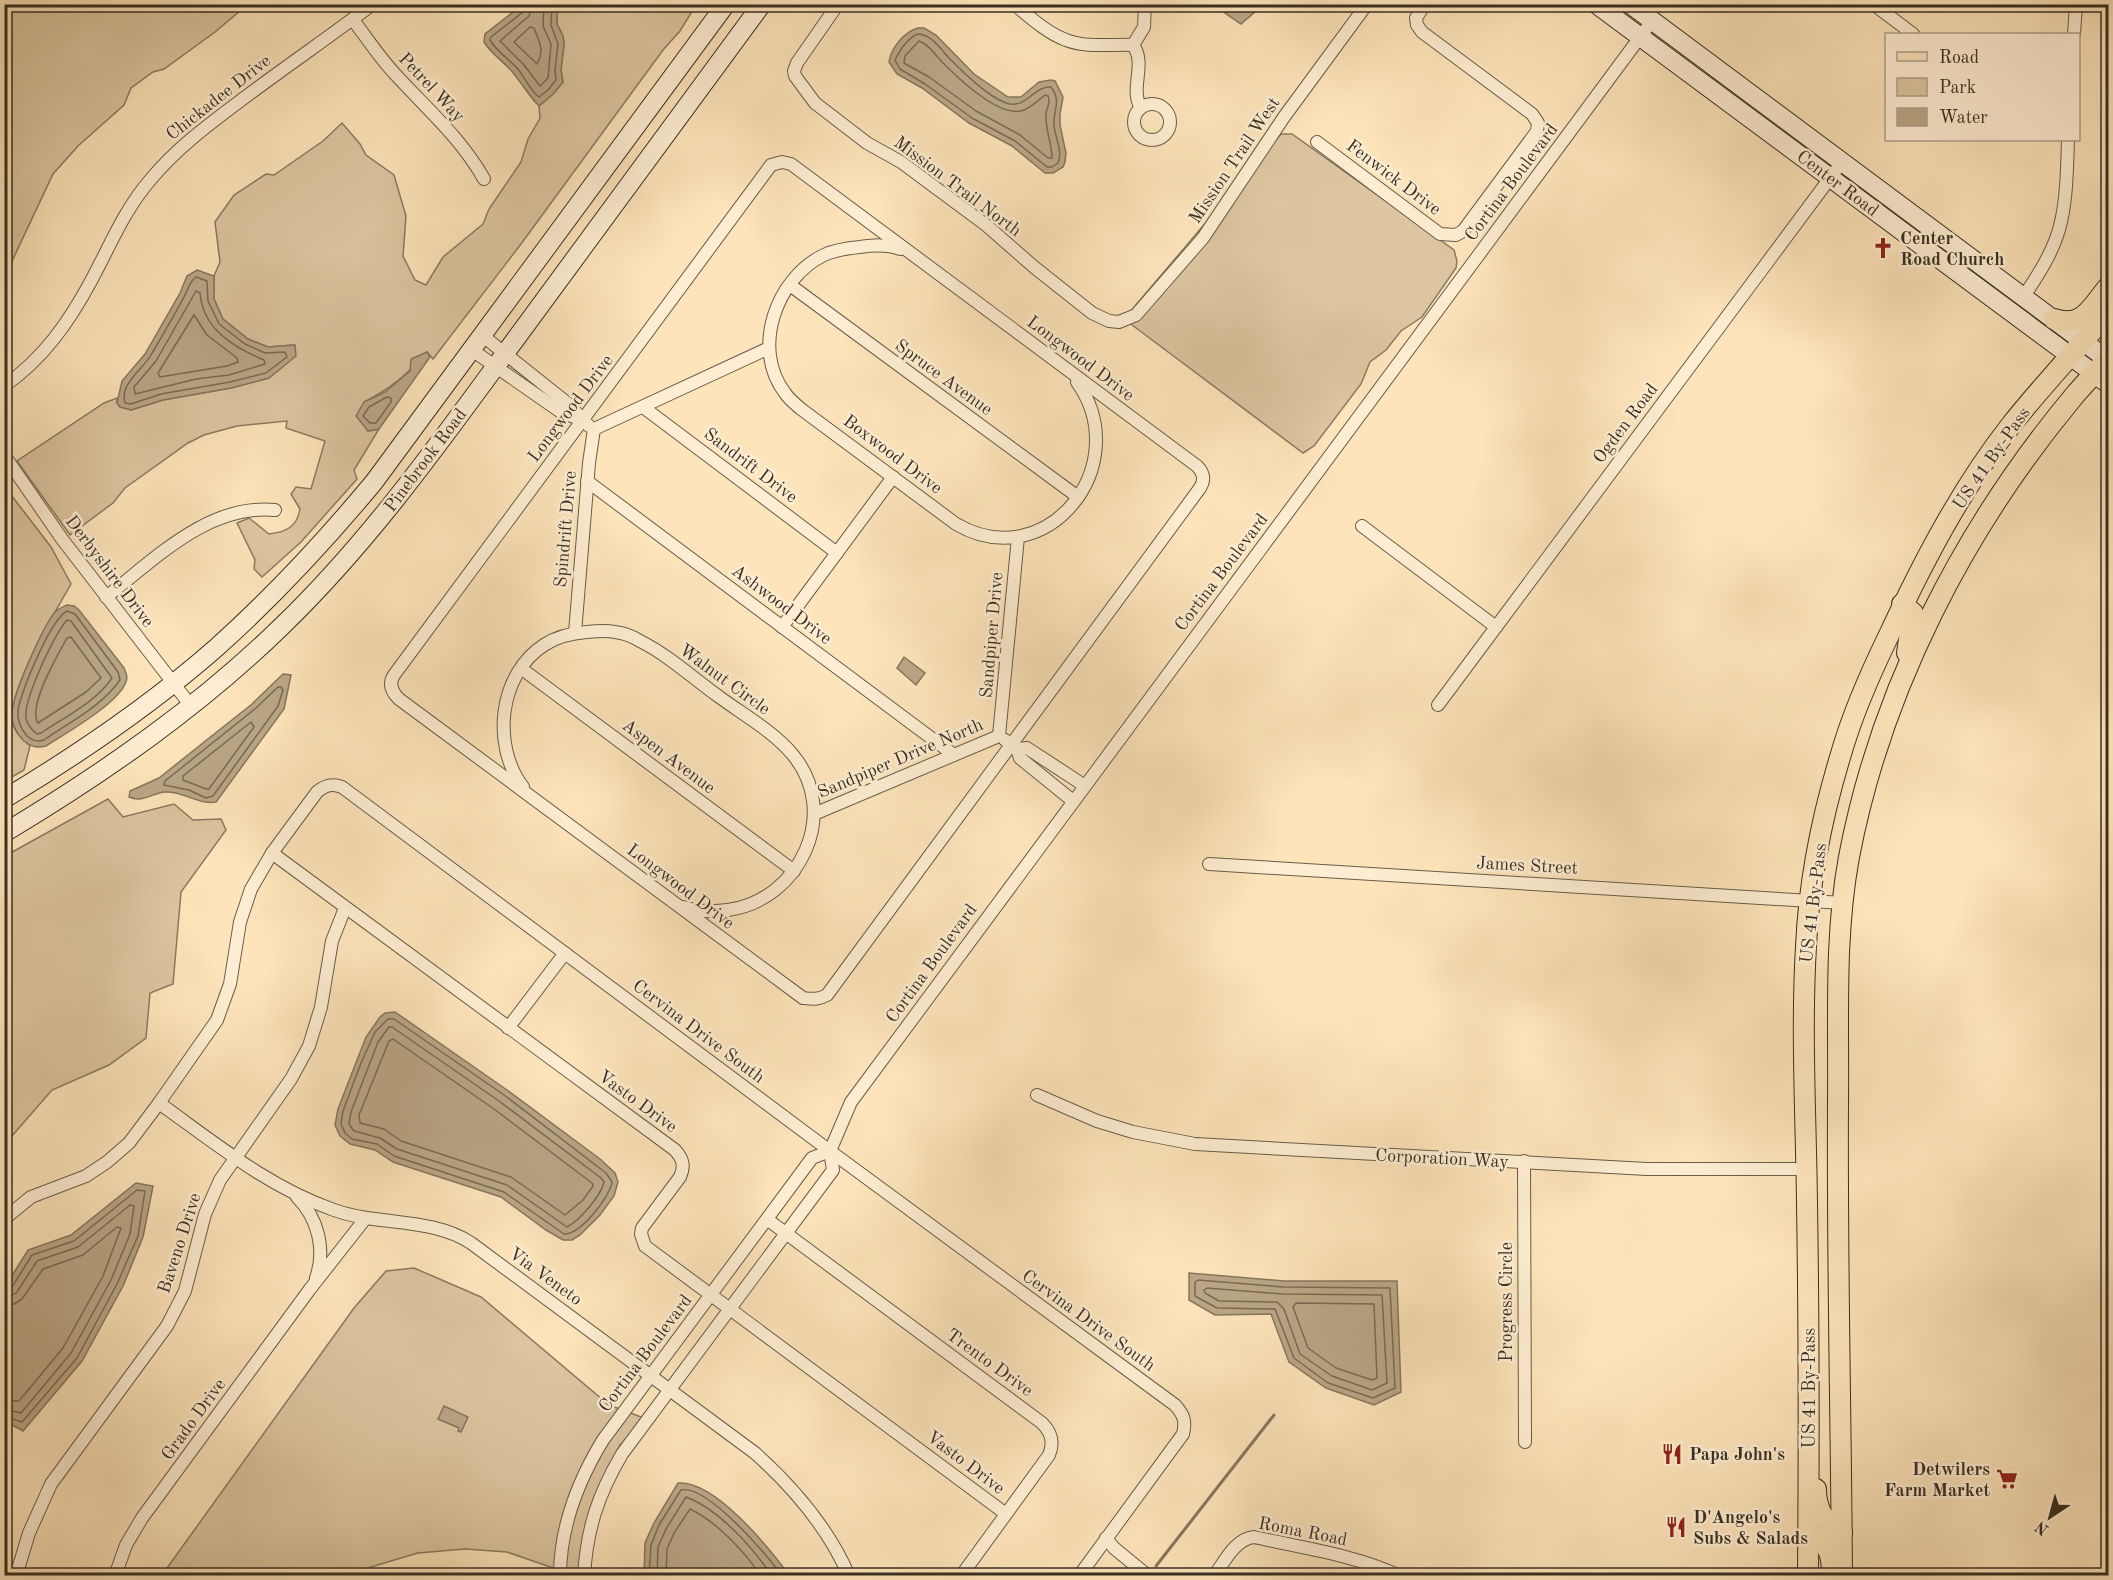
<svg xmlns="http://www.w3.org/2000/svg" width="2113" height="1580" viewBox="0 0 2113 1580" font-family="'Old Standard TT',serif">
  <rect width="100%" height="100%" fill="#fde4ba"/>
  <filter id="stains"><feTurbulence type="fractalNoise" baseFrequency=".00333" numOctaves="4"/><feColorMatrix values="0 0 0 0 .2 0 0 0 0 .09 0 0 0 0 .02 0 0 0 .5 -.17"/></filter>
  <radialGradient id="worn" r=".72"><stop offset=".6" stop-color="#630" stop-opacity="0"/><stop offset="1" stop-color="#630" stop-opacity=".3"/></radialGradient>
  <!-- green -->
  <g fill="#dcc5a0" stroke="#8a7a61" stroke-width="1.5">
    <path d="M 560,4 L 696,5 L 680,31 L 663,50 L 521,244 L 433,359 L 427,352 C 408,374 390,389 364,402 L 368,431 L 379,429 L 354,470 L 357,479 L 301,542 L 262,577 L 254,569 L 255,560 L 237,523 L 249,518 L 269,534 C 286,532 297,527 300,509 L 291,494 L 296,487 L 311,489 L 325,441 L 286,428 L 287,421 L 237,426 L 204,435 L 188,443 L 125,488 L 113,503 L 70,535 L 17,461 L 104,403 L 117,398 L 117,403 L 131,410 L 163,400 L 231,388 L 269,378 L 294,345 L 268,347 L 248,339 L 223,319 L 214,299 L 214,276 L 220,262 L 215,222 L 234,195 L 266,174 L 274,175 L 323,141 L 342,123 L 360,144 L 366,155 L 394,175 L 406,216 L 403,256 L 415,280 L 426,285 L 443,257 L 483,224 L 489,209 L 521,162 L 528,139 L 540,118 L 539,106 L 553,94 L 563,82 L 561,70 L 564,44 L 563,36 L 557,24 L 557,7 Z"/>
    <polygon points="17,5 247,5 215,32 164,69 153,72 131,88 124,105 78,146 53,174 5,276 4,21"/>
    <polygon points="1281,134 1292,134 1454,250 1457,261 1456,268 1422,317 1401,331 1386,350 1370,362 1361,384 1314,446 1303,453 1124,319"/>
    <path d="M 5,487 L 51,547 L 71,584 C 55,613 5,693 13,724 C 15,733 23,739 30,746 L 24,770 L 5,781 Z"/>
    <polygon points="108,799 123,817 174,804 193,820 221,819 226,830 181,892 173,984 150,993 146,1038 109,1065 52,1090 5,1144 5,856"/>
    <polygon points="414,1268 481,1297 609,1405 649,1420 620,1445 586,1528 583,1572 562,1571 507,1552 465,1549 418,1553 344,1575 162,1575 354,1308 386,1271"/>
  </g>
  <!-- water -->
  <g fill="#baa686" stroke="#86765e" stroke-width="1.5">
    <path d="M 522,5 L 560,5 L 557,7 L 557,24 L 563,36 L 564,44 L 561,70 L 563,82 L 553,94 L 539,106 C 529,96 523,85 514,74 C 505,62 492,55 484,42 L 485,34 Z"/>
    <polygon points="1220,5 1220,4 1263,5 1241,24 1222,11"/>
    <path d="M 918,28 L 924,28 L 936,35 L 974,74 L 1008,97 L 1021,97 L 1039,82 L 1051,80 L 1055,81 L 1063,97 L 1060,114 L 1060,125 L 1066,153 L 1065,162 L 1063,167 L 1053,173 L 1045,173 L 1012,146 L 969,123 L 922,88 L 897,74 L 889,62 C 891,48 904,32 918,28 Z"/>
    <polygon points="197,270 214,276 214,299 223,319 248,339 268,347 295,345 296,356 269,378 231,388 163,400 131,410 120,407 117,403 122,381 145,354 180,293 187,276"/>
    <polygon points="427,352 430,357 379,429 368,431 356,416 364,402 385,392 410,371 411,359"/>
    <path d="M 67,605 L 74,606 L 79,610 L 124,668 C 126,673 128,676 126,682 C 118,704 66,733 46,746 C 37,748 31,747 24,741 C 16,733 11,724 12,712 C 14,692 42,628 55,612 C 58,609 63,607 67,605 Z"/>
    <polygon points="904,657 925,673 916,685 897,668"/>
    <path d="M 283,674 L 291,675 L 284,709 L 216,802 C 198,805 184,791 165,792 C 153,793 142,803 129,797 L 130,791 L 159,778 L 252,704 Z"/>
    <polygon points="395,1012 507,1090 600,1159 615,1173 618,1182 614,1196 600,1215 580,1235 572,1240 563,1240 546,1230 501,1197 393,1162 375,1150 350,1144 340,1136 335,1125 338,1109 366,1037 380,1017 385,1013"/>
    <polygon points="136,1183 153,1186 143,1237 123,1286 82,1361 23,1431 5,1421 5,1287 28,1250 71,1235"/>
    <polygon points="1189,1273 1284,1281 1397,1281 1401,1392 1374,1405 1326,1388 1289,1362 1271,1314 1215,1315 1189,1300"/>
    <polygon points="444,1406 468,1417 461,1432 458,1431 459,1428 438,1419"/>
    <path d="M 678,1483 C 715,1480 769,1548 789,1575 L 644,1575 L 645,1543 L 654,1523 Z"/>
  </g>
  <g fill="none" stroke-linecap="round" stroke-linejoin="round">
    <!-- shore -->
    <g stroke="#796a54" stroke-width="1.5">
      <path d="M 525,4 L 523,12 L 491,37 L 490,40 C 497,52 509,59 518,69 C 525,78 530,90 539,97 L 548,90 L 556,80 L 555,70 L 558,44 L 551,25 L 552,4"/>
      <polyline points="533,4 529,16 500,41 524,65 540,86 548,78 551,44 543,26 544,4"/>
      <path d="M 530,27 L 534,28 C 539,42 545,49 537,64 L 514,42 Z"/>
      <path d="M 918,34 C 933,35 941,50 950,59 C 964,73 987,96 1006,103 C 1026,110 1033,86 1051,87 C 1062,102 1053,109 1054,125 C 1055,137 1063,152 1058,163 L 1052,167 L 1047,167 L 1015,141 L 972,118 L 925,84 L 900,69 L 895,60 C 900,50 907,38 918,34 Z"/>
      <path d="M 919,41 C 930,45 935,55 943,63 C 959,79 997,116 1021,111 C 1030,109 1037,101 1045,95 L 1048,96 C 1051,102 1047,107 1046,114 C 1045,129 1052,144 1052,158 L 1048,158 L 1020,135 L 976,111 L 929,77 L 904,63 L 905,56 Z"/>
      <path d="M 196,277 L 207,281 L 208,301 L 219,324 L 245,344 L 265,353 L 285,352 L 287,357 L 266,373 L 230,382 L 161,394 L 131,404 L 125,403 C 119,384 143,369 151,355 C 162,336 174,316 184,297 C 188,290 189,282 196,277 Z"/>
      <path d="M 196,291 L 200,293 C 203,329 233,347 264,360 L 265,364 L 229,375 L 196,379 L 135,394 L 134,387 L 156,361 Z"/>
      <polygon points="194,315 207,335 237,358 238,362 227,366 160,377 158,373"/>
      <polygon points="387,397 391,398 391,402 376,423 370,423 363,416 369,407"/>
      <path d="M 67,611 L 75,614 L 118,672 L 120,680 C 102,706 70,722 44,740 C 37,742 33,741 27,736 C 21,729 17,720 18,710 C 22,690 50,620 67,611 Z"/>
      <path d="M 67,620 L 71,621 L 112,678 C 96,702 65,717 41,733 L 37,734 C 32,730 28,726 26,719 C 23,700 54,635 67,620 Z"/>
      <path d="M 71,637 L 101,678 L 86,692 L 38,723 C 27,707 58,654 67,638 Z"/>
      <polygon points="278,687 281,687 283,690 278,706 213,796 206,798 189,790 164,785 165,781 256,708"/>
      <polygon points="251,722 254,727 209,789 206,789 183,780 183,776"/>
      <path d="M 388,1019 L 394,1019 L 504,1095 L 606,1173 L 612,1182 C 610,1197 580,1235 564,1234 L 504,1192 L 394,1156 L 377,1144 L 352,1139 L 345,1133 L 341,1124 L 343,1111 L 361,1063 L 375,1032 Z"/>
      <path d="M 389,1027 L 392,1027 L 499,1101 L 601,1178 L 604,1182 C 601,1196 579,1221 567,1227 L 507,1185 L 397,1149 L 380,1138 L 354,1131 L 349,1124 L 351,1112 L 378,1042 Z"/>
      <polygon points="393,1039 494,1109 592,1183 593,1186 583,1200 565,1215 511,1177 401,1141 384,1129 360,1123 359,1115 389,1041"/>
      <polygon points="1198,1280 1283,1287 1390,1288 1395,1388 1373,1398 1328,1383 1294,1358 1275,1309 1217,1308 1195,1296 1195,1282"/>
      <polygon points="1207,1288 1283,1294 1382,1295 1387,1383 1372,1390 1332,1376 1300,1354 1284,1309 1277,1302 1219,1301 1205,1293 1204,1290"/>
      <polyline points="4,1289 12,1287 32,1255 74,1241 137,1190 145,1191 138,1236 117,1284 77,1358 22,1422 4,1416"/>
      <polyline points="4,1297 11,1296 17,1292 37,1261 78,1247 130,1205 134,1206 130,1234 111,1280 71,1353 21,1413 4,1409"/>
      <polygon points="1296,1303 1374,1304 1377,1378 1372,1380 1336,1368 1308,1348 1293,1307"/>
      <polyline points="4,1306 14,1304 22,1299 43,1269 83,1255 117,1227 121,1228 103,1276 63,1348 19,1401 4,1400"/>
      <path d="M 649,1576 L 651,1545 L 659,1525 L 681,1490 C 707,1484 767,1555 782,1576"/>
      <path d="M 657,1576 L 658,1547 L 666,1529 L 686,1497 C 719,1509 753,1548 772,1576"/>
      <path d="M 666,1576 L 667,1549 L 674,1533 L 690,1509 C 717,1522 744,1551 761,1576"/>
    </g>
    <!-- stream -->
    <polyline stroke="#86765e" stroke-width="3" points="1156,1566 1274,1415"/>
    <defs>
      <g id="street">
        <polyline points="838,4 797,63 794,71 795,76 815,103 867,143 901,162 986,225 1034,267 1092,313 1109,321 1119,322 1136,315 1203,238 1284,117 1367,4"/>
        <path d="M 1014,4 C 1030,17 1047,33 1066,40 C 1086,48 1111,44 1133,45 L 1144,27 L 1145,4"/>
        <polyline points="1873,4 1913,34"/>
        <path d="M 353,20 C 367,38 379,57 395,74 C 426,108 461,138 484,179"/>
        <polyline points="2074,34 2076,4"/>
        <path d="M 1133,45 C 1147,64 1129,89 1141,108"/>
        <circle cx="1152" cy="122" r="18"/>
        <polyline points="1317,142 1440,234 1456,235 1463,231 1529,142 1537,131 1538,123 1532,114 1422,32 1417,25 1416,18 1425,4"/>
        <path d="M 782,162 L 791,164 L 1197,466 C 1204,473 1205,480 1200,488 L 827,995 C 818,1000 812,999 803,998 L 399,699 C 392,692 388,684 394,675 L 771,165 Z"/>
        <path d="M 900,249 C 887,244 874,245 860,247 C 848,248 835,250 824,255 C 776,278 751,349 785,393 C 789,399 795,404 801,409 L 956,524 C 1047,577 1136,465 1077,382"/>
        <polyline points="790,285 1078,497"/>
        <path d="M 2024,296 C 2039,274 2055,249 2061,222 C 2067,195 2067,167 2068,140"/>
        <polyline points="483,336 567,403 589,426"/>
        <polyline points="472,350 561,412 579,419"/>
        <path d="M 4,386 C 43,359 69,322 91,281 C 110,246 124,210 151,179 C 177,148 208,125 240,101 C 284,68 329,37 373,4"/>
        <polyline points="643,407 837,553"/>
        <polyline points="4,455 62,539 191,706"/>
        <polyline points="587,481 954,755"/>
        <polyline points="1362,526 1496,627"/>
        <path d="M 106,597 C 154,560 209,503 275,510"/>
        <polyline points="782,627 893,477"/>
        <polyline points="575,633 589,463 594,429 769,348"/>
        <polyline points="522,669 794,871"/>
        <polyline points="1438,705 1842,162"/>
        <polyline points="999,736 1018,537"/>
        <polyline points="1005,740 1017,749 1020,758 1073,801"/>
        <polyline points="1017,749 1027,748 1085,786"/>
        <path d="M 523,787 C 491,745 499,674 544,645 C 556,637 573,633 587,632 C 596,631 606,630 615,632 C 624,633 632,636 640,641 C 668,655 693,678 718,696 C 742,714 773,731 793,755 C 841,813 800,900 728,910 C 713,912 698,912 683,907"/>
        <polyline points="814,814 999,736"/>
        <path d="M 272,853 L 675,1150 C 683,1159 685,1166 680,1177 L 642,1228 L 641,1234 L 645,1246 L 1006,1514"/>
        <polyline points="1209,864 1843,903"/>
        <polyline points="508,1028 565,953"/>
        <polyline points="1037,1095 1097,1121 1133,1132 1195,1144 1647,1169 1807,1169"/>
        <path d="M 159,1103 C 215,1143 268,1187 334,1210 C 379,1226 431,1217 471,1243 L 755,1453 C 794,1488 828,1527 849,1576"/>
        <polyline points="1524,1161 1525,1442"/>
        <path d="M 297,1197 C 318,1218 326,1250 316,1278"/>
        <path d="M 4,1219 L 31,1197 L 86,1176 L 107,1162 L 129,1143 L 159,1103 L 217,1020 L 230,984 L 240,922 L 251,889 L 272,853 L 317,792 C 325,785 332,783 342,787 L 830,1151 L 1175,1405 C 1184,1415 1186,1421 1183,1434 L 1079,1576"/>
        <path d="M 768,1220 L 1042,1423 C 1052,1433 1054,1443 1049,1455 L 961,1576"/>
        <polyline points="1106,1538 1114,1548 1148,1576"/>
        <polyline points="16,1576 29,1533 51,1484 167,1326 185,1291 205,1214 220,1180 291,1079 309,1046 321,1007 332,941 345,908"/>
        <polyline points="115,1576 126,1545 142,1518 310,1289 365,1219"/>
        <path d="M 560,1576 C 560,1527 578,1481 603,1440 L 812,1158 L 830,1151"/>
        <path d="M 584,1576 C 587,1528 598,1495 622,1454 L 833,1170 L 830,1151 L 851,1102 L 1652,21"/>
        <path d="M 1214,1576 C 1225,1561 1235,1539 1254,1537 C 1303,1548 1355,1555 1400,1576"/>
      </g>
      <g id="secondary">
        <polyline points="1596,4 2108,384"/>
        <polyline points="1630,4 2108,360"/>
        <path d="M 4,799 C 79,754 151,705 216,648 C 273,597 325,541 374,482 L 726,4"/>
        <path d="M 4,833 C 104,773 199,707 282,626 C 370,541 440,442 512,344 C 595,231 679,118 762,4"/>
      </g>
      <g id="primary">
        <path d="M 2054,319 C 2083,329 2092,306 2108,287"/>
        <polyline points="1902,604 1913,613 1907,653"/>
        <path d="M 1816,1489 C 1816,1508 1824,1524 1842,1533"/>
        <path d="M 1809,1533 C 1828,1543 1832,1553 1832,1574"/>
        <path d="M 1808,1576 C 1809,1451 1809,1327 1807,1203 C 1806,1118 1801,1032 1806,946 C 1809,881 1822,816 1841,754 C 1853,712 1870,674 1889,635 C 1923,562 1961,489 2011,425 C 2042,386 2076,350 2108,313"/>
        <path d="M 1842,1576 C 1841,1418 1837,1260 1838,1103 C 1839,1021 1834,938 1849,857 C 1881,689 1964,528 2074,396 C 2085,383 2097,371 2108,358"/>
      </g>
    </defs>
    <!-- street casing -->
    <use href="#street" stroke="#695c48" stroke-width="14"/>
    <!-- secondary casing -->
    <use href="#secondary" stroke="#382f22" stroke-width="20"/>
    <!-- primary casing -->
    <use href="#primary" stroke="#382f22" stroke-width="22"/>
    <!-- street -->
    <use href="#street" stroke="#feedd2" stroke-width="12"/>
    <!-- secondary -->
    <use href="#secondary" stroke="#feedd2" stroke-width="18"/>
    <!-- primary -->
    <use href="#primary" stroke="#fde4ba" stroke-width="20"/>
  </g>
  <!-- icons -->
  <defs>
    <symbol id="church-bare" viewBox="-9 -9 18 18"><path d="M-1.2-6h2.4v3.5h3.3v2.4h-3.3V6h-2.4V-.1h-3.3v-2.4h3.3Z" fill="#8f2418" stroke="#feedd2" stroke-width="2.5" paint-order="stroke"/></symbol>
    <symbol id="restaurant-bare" viewBox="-9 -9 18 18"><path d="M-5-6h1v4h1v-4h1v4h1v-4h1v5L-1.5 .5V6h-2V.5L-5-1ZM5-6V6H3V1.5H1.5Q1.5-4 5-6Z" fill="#8f2418" stroke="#feedd2" stroke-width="2.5" paint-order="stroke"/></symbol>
    <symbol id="supermarket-bare" viewBox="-9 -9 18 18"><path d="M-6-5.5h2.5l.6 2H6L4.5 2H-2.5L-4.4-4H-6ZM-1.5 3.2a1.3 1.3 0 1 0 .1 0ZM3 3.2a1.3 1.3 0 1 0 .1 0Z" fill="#8f2418" stroke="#feedd2" stroke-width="2.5" paint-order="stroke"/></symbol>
  </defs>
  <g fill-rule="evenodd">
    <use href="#church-bare" x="1868" y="233" width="30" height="30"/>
    <use href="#restaurant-bare" x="1657" y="1439" width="30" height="30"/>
    <use href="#supermarket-bare" x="1992" y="1464" width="30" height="30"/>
    <use href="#restaurant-bare" x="1661" y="1512" width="30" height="30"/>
  </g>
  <g text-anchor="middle" stroke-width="5" stroke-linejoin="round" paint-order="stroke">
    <!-- street labels -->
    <g font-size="18" fill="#382f22" stroke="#feedd2">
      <text transform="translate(432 87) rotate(47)" y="6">Petrel Way</text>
      <text transform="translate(218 97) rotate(-38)" y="6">Chickadee Drive</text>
      <text transform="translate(1234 160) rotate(-56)" y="6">Mission Trail West</text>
      <text transform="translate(1394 177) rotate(37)" y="6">Fenwick Drive</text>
      <text transform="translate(1511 182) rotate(-53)" y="6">Cortina Boulevard</text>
      <text transform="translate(1838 183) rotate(37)" y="6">Center Road</text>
      <text transform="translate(958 186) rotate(37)" y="6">Mission Trail North</text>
      <text transform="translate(1081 358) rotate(37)" y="6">Longwood Drive</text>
      <text transform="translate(944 377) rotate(36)" y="6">Spruce Avenue</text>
      <text transform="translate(570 408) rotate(-53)" y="6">Longwood Drive</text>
      <text transform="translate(1625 423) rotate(-53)" y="6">Ogden Road</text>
      <text transform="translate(893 454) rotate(37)" y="6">Boxwood Drive</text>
      <text transform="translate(1991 458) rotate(-55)" y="6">US 41 By-Pass</text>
      <text transform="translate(425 460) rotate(-53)" y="6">Pinebrook Road</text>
      <text transform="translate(751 465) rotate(37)" y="6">Sandrift Drive</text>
      <text transform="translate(565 529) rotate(-85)" y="6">Spindrift Drive</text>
      <text transform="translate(110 571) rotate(53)" y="6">Derbyshire Drive</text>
      <text transform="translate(1221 572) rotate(-53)" y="6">Cortina Boulevard</text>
      <text transform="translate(782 604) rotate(37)" y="6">Ashwood Drive</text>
      <text transform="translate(991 635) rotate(-85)" y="6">Sandpiper Drive</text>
      <text transform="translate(725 679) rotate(36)" y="6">Walnut Circle</text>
      <text transform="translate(669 756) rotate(37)" y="6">Aspen Avenue</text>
      <text transform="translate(900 758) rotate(-23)" y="6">Sandpiper Drive North</text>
      <text transform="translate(1527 865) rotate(3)" y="6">James Street</text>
      <text transform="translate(681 886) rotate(37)" y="6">Longwood Drive</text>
      <text transform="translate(1813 903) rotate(-83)" y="6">US 41 By-Pass</text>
      <text transform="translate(931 963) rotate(-54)" y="6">Cortina Boulevard</text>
      <text transform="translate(699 1031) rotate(37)" y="6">Cervina Drive South</text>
      <text transform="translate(638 1101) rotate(36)" y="6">Vasto Drive</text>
      <text transform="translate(1442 1158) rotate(3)" y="6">Corporation Way</text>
      <text transform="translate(179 1243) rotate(-72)" y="6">Baveno Drive</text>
      <text transform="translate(546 1276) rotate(36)" y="6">Via Veneto</text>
      <text transform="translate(1506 1302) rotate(-90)" y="6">Progress Circle</text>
      <text transform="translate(1089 1320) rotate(36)" y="6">Cervina Drive South</text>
      <text transform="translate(645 1353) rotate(-53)" y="6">Cortina Boulevard</text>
      <text transform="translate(990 1362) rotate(36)" y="6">Trento Drive</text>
      <text transform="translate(1809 1388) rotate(-90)" y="6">US 41 By-Pass</text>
      <text transform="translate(193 1419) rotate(-54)" y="6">Grado Drive</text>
      <text transform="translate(966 1462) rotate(37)" y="6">Vasto Drive</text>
      <text transform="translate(1303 1531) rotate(11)" y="6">Roma Road</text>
    </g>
    <!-- poi labels -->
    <g font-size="18" font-weight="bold" fill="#382f22" stroke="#feedd2" text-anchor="start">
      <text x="1900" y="244">Center<tspan x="1900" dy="21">Road Church</tspan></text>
      <text x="1689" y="1460">Papa John's</text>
      <text x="1990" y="1475" text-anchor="end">Detwilers<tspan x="1990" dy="21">Farm Market</tspan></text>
      <text x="1693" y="1523">D'Angelo's<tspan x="1693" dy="21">Subs &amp; Salads</tspan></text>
    </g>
  </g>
  <!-- margin -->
  <rect width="2113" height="1580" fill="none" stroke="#fde4ba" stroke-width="24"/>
  <rect x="6" y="6" width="2101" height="1568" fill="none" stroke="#382f22" stroke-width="3"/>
  <rect x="12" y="12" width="2089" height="1556" fill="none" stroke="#382f22" stroke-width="1.5"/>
  <!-- legend -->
  <rect x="1885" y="33" width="195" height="108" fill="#feedd2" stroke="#afa18c" stroke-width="1.5"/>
  <rect x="1897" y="52" width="30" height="9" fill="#fde4ba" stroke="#afa18c" stroke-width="1.5"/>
  <text x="1939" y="63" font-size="18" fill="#382f22">Road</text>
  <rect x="1897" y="78" width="30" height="18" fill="#dcc5a0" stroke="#afa18c" stroke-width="1.5"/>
  <text x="1939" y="93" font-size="18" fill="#382f22">Park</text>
  <rect x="1897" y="108" width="30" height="18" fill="#baa686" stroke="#afa18c" stroke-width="1.5"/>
  <text x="1939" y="123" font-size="18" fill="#382f22">Water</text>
  <!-- north arrow -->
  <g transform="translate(2050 1517) rotate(216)" stroke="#feedd2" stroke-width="4.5" paint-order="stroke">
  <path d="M0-4.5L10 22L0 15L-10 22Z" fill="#382f22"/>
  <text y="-9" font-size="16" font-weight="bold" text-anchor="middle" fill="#382f22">N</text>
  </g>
  <rect width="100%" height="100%" filter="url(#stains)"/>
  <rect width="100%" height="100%" fill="url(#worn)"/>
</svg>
